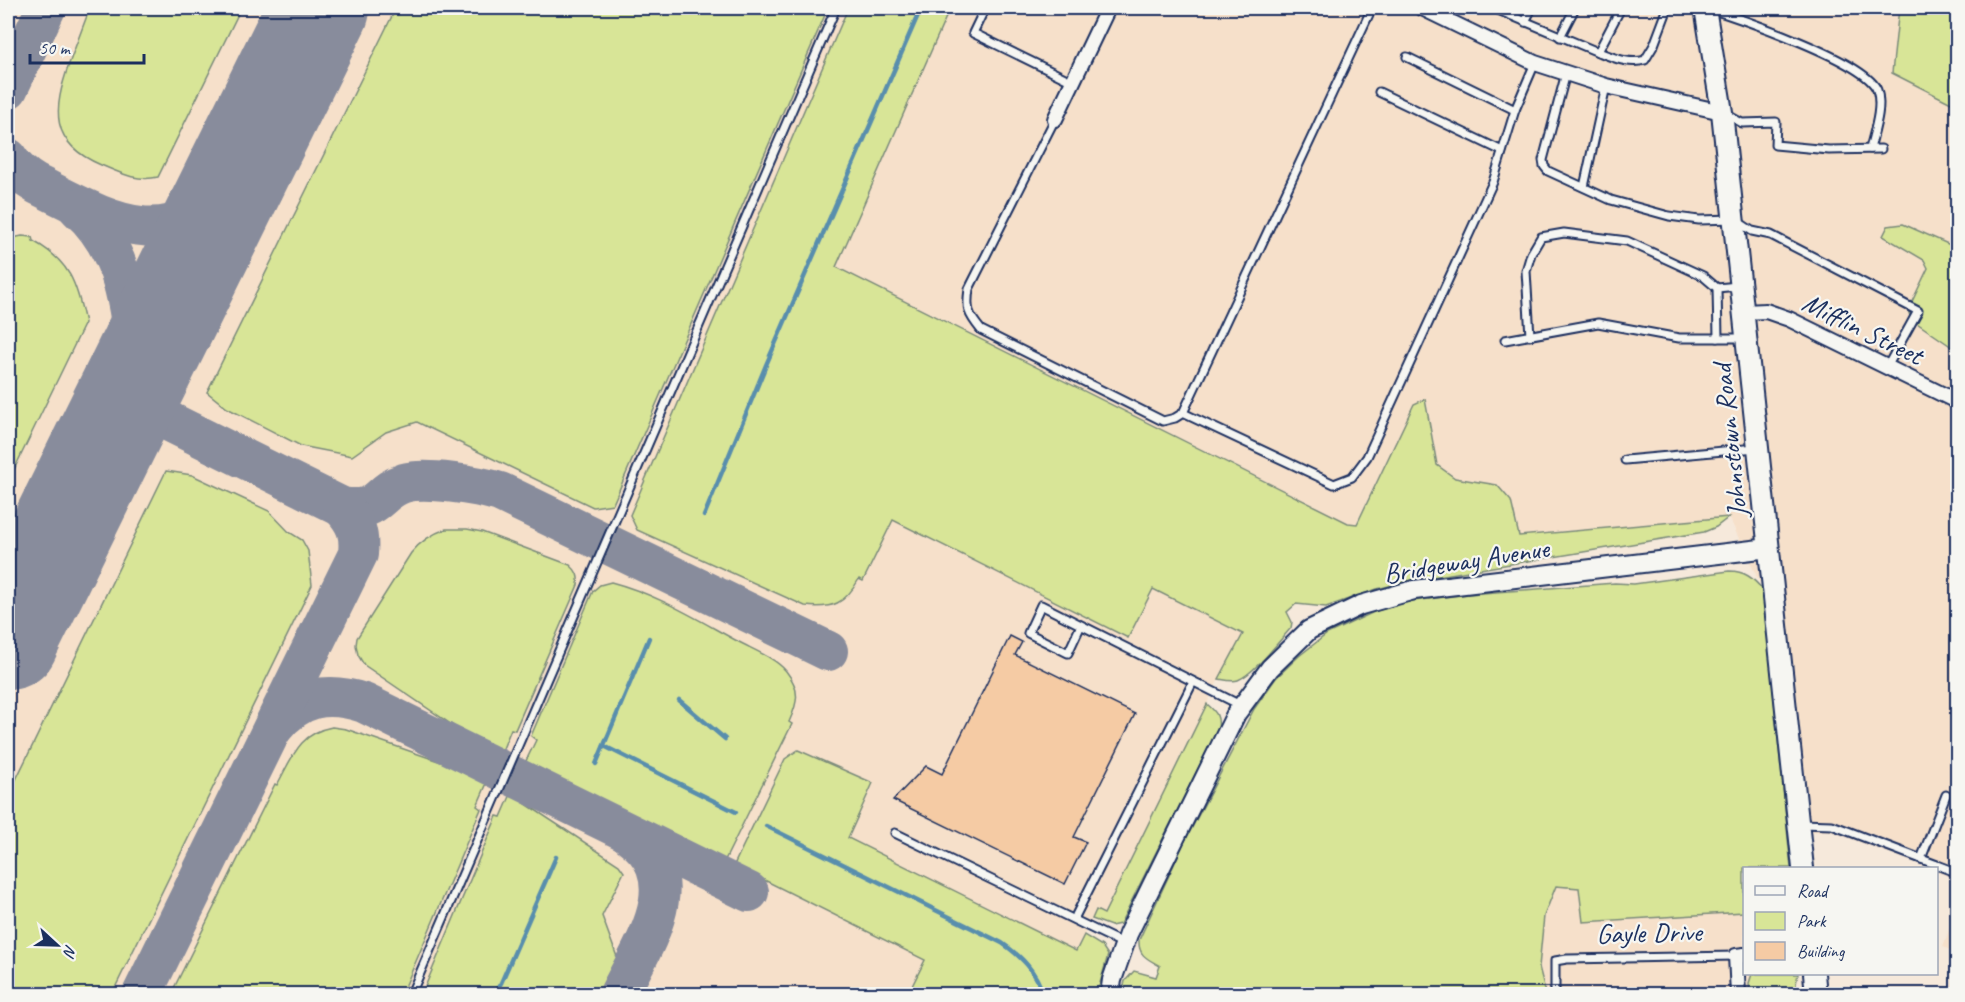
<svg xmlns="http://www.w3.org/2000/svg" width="1965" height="1002" viewBox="0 0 1965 1002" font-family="Caveat,sans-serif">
  <rect width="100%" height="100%" fill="#f6e9db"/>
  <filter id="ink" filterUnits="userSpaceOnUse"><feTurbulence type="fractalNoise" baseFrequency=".0167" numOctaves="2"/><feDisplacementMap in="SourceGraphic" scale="12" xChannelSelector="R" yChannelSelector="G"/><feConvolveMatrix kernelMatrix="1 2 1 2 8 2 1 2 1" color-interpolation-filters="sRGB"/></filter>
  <g filter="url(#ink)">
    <!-- built -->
    <g fill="#f6e0ca">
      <polygon points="8,8 1899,8 1892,73 1957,106 1957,248 1903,224 1928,268 1908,310 1957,353 1957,879 1937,872 1936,868 1929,868 1830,831 1786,833 1763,590 1729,517 1519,536 1511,501 1497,485 1455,478 1437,465 1426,400 1414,405 1356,524 1348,523 835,267 1128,638 1153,589 1243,634 1219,679 1104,914 1096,911 1076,951 1079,994 8,994"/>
      <polygon points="1556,886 1579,888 1583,922 1744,912 1744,974 1752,974 1749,983 1750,994 1546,994 1539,967 1544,916"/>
      <polygon points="1957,909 1957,953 1943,947"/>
    </g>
    <!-- green -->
    <g fill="#d8e597" stroke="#7a8a7a" stroke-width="1.5">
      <path d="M 90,8 L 241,8 L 158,177 C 137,182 120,173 101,165 C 49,143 53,110 69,64 C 76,45 83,26 90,8 Z"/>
      <polygon points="396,8 828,8 613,504 593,507 417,422 386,432 352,456 301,446 227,408 207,392"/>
      <path d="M 848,8 L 950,8 L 836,267 L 1348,523 L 1357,524 L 1414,404 L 1425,399 L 1437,465 L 1455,478 L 1497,485 L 1511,501 L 1519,536 L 1729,517 L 1716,527 L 1704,532 L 1414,580 L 1377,589 L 1326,607 L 1296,604 L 1287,612 L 1292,622 L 1291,628 C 1279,641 1254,674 1238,680 C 1233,682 1225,680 1219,679 L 1243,634 L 1153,589 L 1128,638 L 893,520 L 863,581 L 859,579 C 845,604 833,609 805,606 L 637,530 L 630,515 Z"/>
      <polygon points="1899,8 1957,8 1957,106 1892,73"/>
      <polygon points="1903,224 1957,248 1957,353 1949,345 1911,319 1908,310 1928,268 1924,260 1883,236 1888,226"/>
      <path d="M 22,236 L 32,237 L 33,241 C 70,261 77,284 85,323 L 8,482 L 8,239 Z"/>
      <polygon points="166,471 192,475 269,511 289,532 302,540 308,551 312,585 112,994 8,994 8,796"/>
      <path d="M 446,529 L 467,529 L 482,532 L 570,565 C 577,571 579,576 578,585 L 515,730 L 511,729 L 502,751 L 467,735 L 364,665 L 358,655 L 356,645 L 357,638 L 411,553 C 421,541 431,534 446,529 Z"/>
      <path d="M 1729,571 C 1745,571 1753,578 1763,590 L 1791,868 L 1744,868 L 1744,912 L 1583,922 L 1579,888 L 1556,886 L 1544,916 L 1539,967 L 1546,994 L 1122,994 L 1125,981 L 1134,971 L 1156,977 L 1160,966 C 1148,959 1138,956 1139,940 L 1184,843 L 1254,709 L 1276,678 L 1299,656 L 1327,634 L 1376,611 L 1405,602 L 1469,594 L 1615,583 L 1634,584 Z"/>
      <path d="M 611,582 C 657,594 698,620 739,642 C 754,650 775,658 786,671 C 801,690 798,702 789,722 L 792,724 L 725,860 L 525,763 L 536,740 L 531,736 L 593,591 L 600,585 Z"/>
      <path d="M 1207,704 C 1216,712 1220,716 1218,729 L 1120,924 L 1111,926 L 1092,919 L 1096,910 L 1104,914 Z"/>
      <path d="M 332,727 L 346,729 L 444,763 L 487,783 L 477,806 L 481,809 L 402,994 L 171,994 L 275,784 L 277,785 C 292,758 299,733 332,727 Z"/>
      <polygon points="798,750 873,783 848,838 1076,951 1084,935 1102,946 1108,955 1097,994 908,994 925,960 734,865 785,759"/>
      <polygon points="511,794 619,865 624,872 602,916 617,957 598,994 422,994 497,816 501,817"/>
      <polygon points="1752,974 1798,974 1794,994 1750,994 1749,983"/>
    </g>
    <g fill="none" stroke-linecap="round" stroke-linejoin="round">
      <!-- stream -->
      <g stroke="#598ead" stroke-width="4.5">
        <polyline points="704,516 766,365 921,8"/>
        <polyline points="679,700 725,739"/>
        <polyline points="604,746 736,812"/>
        <polyline points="596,764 649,638"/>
        <path d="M 766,826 L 1002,943 C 1022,957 1036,971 1043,994"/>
        <polyline points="494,994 501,983 556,857"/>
      </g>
      <!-- taxiway -->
      <g stroke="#888c9c" stroke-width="40">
        <polyline points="8,89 46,8"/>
        <path d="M 8,158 C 15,170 24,177 36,184 C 110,221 168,259 233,181"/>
        <path d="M 78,208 C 134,257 128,328 142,395 L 146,405 L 157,416"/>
        <path d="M 170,422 L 342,507 C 382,513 375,492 404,483 C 425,477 478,485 500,492 L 828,651"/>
        <polyline points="108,435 122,387 128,354"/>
        <path d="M 274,727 C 299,696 327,691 364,703 L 749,892"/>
        <path d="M 142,994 L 358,554 C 360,533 356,523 342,507"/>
        <path d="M 619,994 C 643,945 691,879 630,835"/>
      </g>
      <!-- runway -->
      <polyline stroke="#888c9c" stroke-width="102" points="8,639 319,8"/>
    </g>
    <!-- building -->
    <polygon fill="#f5cba4" stroke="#1b2f5e" stroke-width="1.5" points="1010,636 1022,642 1015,655 1135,714 1074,837 1086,842 1065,884 893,800 926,766 942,774"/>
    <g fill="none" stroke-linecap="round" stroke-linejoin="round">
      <defs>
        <g id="service">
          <polyline points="985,8 973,33 1073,82"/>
          <polyline points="1493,8 1598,52 1621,8"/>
          <path d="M 1707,8 C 1739,18 1866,61 1877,90 C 1883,107 1874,132 1870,149"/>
          <polyline points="1525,22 1532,8"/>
          <polyline points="1560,37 1575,8"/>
          <path d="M 1598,52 C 1613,57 1629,65 1645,60 L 1654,45 L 1668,8"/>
          <polyline points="1407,57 1515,110"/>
          <polyline points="1566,73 1543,160 1544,166 1548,171 1611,200 1669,216 1699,220 1734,219 1752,231 1771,235 1918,311 1887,367"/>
          <polyline points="1379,92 1502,151"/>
          <polyline points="1724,113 1742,123 1776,122 1775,145 1829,150 1881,149"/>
          <path d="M 1055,119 L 969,289 C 966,309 968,314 981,330 L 1163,421 L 1175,418 L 1183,413 L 1372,8"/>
          <polyline points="1584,187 1606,86"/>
          <polyline points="1717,288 1738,286"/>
          <polyline points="1530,336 1526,271 1531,254 1541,237 1564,233 1627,241 1703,276 1717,288 1718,338"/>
          <polyline points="1505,340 1598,323 1679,338 1744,338"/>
          <polyline points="1183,413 1334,484 1352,477 1367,457 1493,182 1515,110 1535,63"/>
          <polyline points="1625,460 1756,448"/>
          <polyline points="1081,625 1068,653 1028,633 1041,605 1240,705"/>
          <polyline points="1801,824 1832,825 1958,873"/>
          <polyline points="895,833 1122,943"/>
          <polyline points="1921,859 1946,795"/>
          <polyline points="1074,919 1193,682"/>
          <polyline points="411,994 836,8"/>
          <polyline points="1555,994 1555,961 1567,959 1736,956"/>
        </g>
        <g id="minor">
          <polyline points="1422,8 1535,63 1606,86 1722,112"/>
          <polyline points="1055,119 1108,8"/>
          <polyline points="1744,312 1766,311 1789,319 1958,402"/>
          <polyline points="1738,994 1736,956 1744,955"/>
        </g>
        <polyline id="tertiary" points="1110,994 1112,980 1128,934 1236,714 1270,668 1309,630 1361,605 1414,590 1769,548"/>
        <g id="secondary">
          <polyline points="1705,8 1722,112 1803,868"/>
          <polyline points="1814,974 1816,994"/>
        </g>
      </defs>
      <!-- service casing -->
      <use href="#service" stroke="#1b2f5e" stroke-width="11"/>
      <!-- minor casing -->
      <use href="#minor" stroke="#1b2f5e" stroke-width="18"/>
      <!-- tertiary casing -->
      <use href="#tertiary" stroke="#1b2f5e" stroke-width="22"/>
      <!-- secondary casing -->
      <use href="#secondary" stroke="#1b2f5e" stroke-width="24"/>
      <!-- service -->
      <use href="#service" stroke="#f6f6f2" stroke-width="7"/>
      <!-- minor -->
      <use href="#minor" stroke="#f6f6f2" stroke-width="14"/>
      <!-- tertiary -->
      <use href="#tertiary" stroke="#f6f6f2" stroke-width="18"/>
      <!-- secondary -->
      <use href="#secondary" stroke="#f6f6f2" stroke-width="20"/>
    </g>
  </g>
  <g text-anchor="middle" stroke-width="4.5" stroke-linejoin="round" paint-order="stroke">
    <!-- street labels -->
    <g font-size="28" fill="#1b2f5e" stroke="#f6f6f2">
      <text transform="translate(1863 328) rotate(26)" y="10">Mifflin Street</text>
      <text transform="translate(1729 441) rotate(-96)" y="10">Johnstown Road</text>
      <text transform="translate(1466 560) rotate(-9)" y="10">Bridgeway Avenue</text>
      <text transform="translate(1649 932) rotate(-1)" y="10">Gayle Drive</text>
    </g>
  </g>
  <!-- margin -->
  <rect width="1965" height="1002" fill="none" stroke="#f6f6f2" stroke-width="30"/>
  <rect x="15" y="15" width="1935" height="972" fill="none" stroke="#1b2f5e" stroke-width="2" filter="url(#ink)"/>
  <!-- legend -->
  <rect x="1743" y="867" width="195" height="108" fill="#f6f6f2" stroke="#9ea6b7" stroke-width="1.5"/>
  <rect x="1755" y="886" width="30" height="9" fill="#f6f6f2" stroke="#9ea6b7" stroke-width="1.5"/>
  <text x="1797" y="897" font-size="18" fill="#1b2f5e">Road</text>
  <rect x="1755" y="912" width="30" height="18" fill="#d8e597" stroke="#9ea6b7" stroke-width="1.5"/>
  <text x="1797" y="927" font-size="18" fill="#1b2f5e">Park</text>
  <rect x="1755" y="942" width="30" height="18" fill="#f5cba4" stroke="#9ea6b7" stroke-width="1.5"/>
  <text x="1797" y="957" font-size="18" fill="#1b2f5e">Building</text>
  <!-- north arrow -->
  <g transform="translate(57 945) rotate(112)" stroke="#f6f6f2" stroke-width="4.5" paint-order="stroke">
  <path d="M0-4.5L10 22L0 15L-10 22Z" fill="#1b2f5e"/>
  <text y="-9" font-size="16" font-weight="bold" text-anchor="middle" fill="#1b2f5e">N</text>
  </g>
  <!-- scale -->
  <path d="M30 54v9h114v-9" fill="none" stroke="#1b2f5e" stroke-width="3"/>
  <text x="39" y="54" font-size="18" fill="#1b2f5e" stroke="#f6f6f2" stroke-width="4.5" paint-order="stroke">50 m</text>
</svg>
